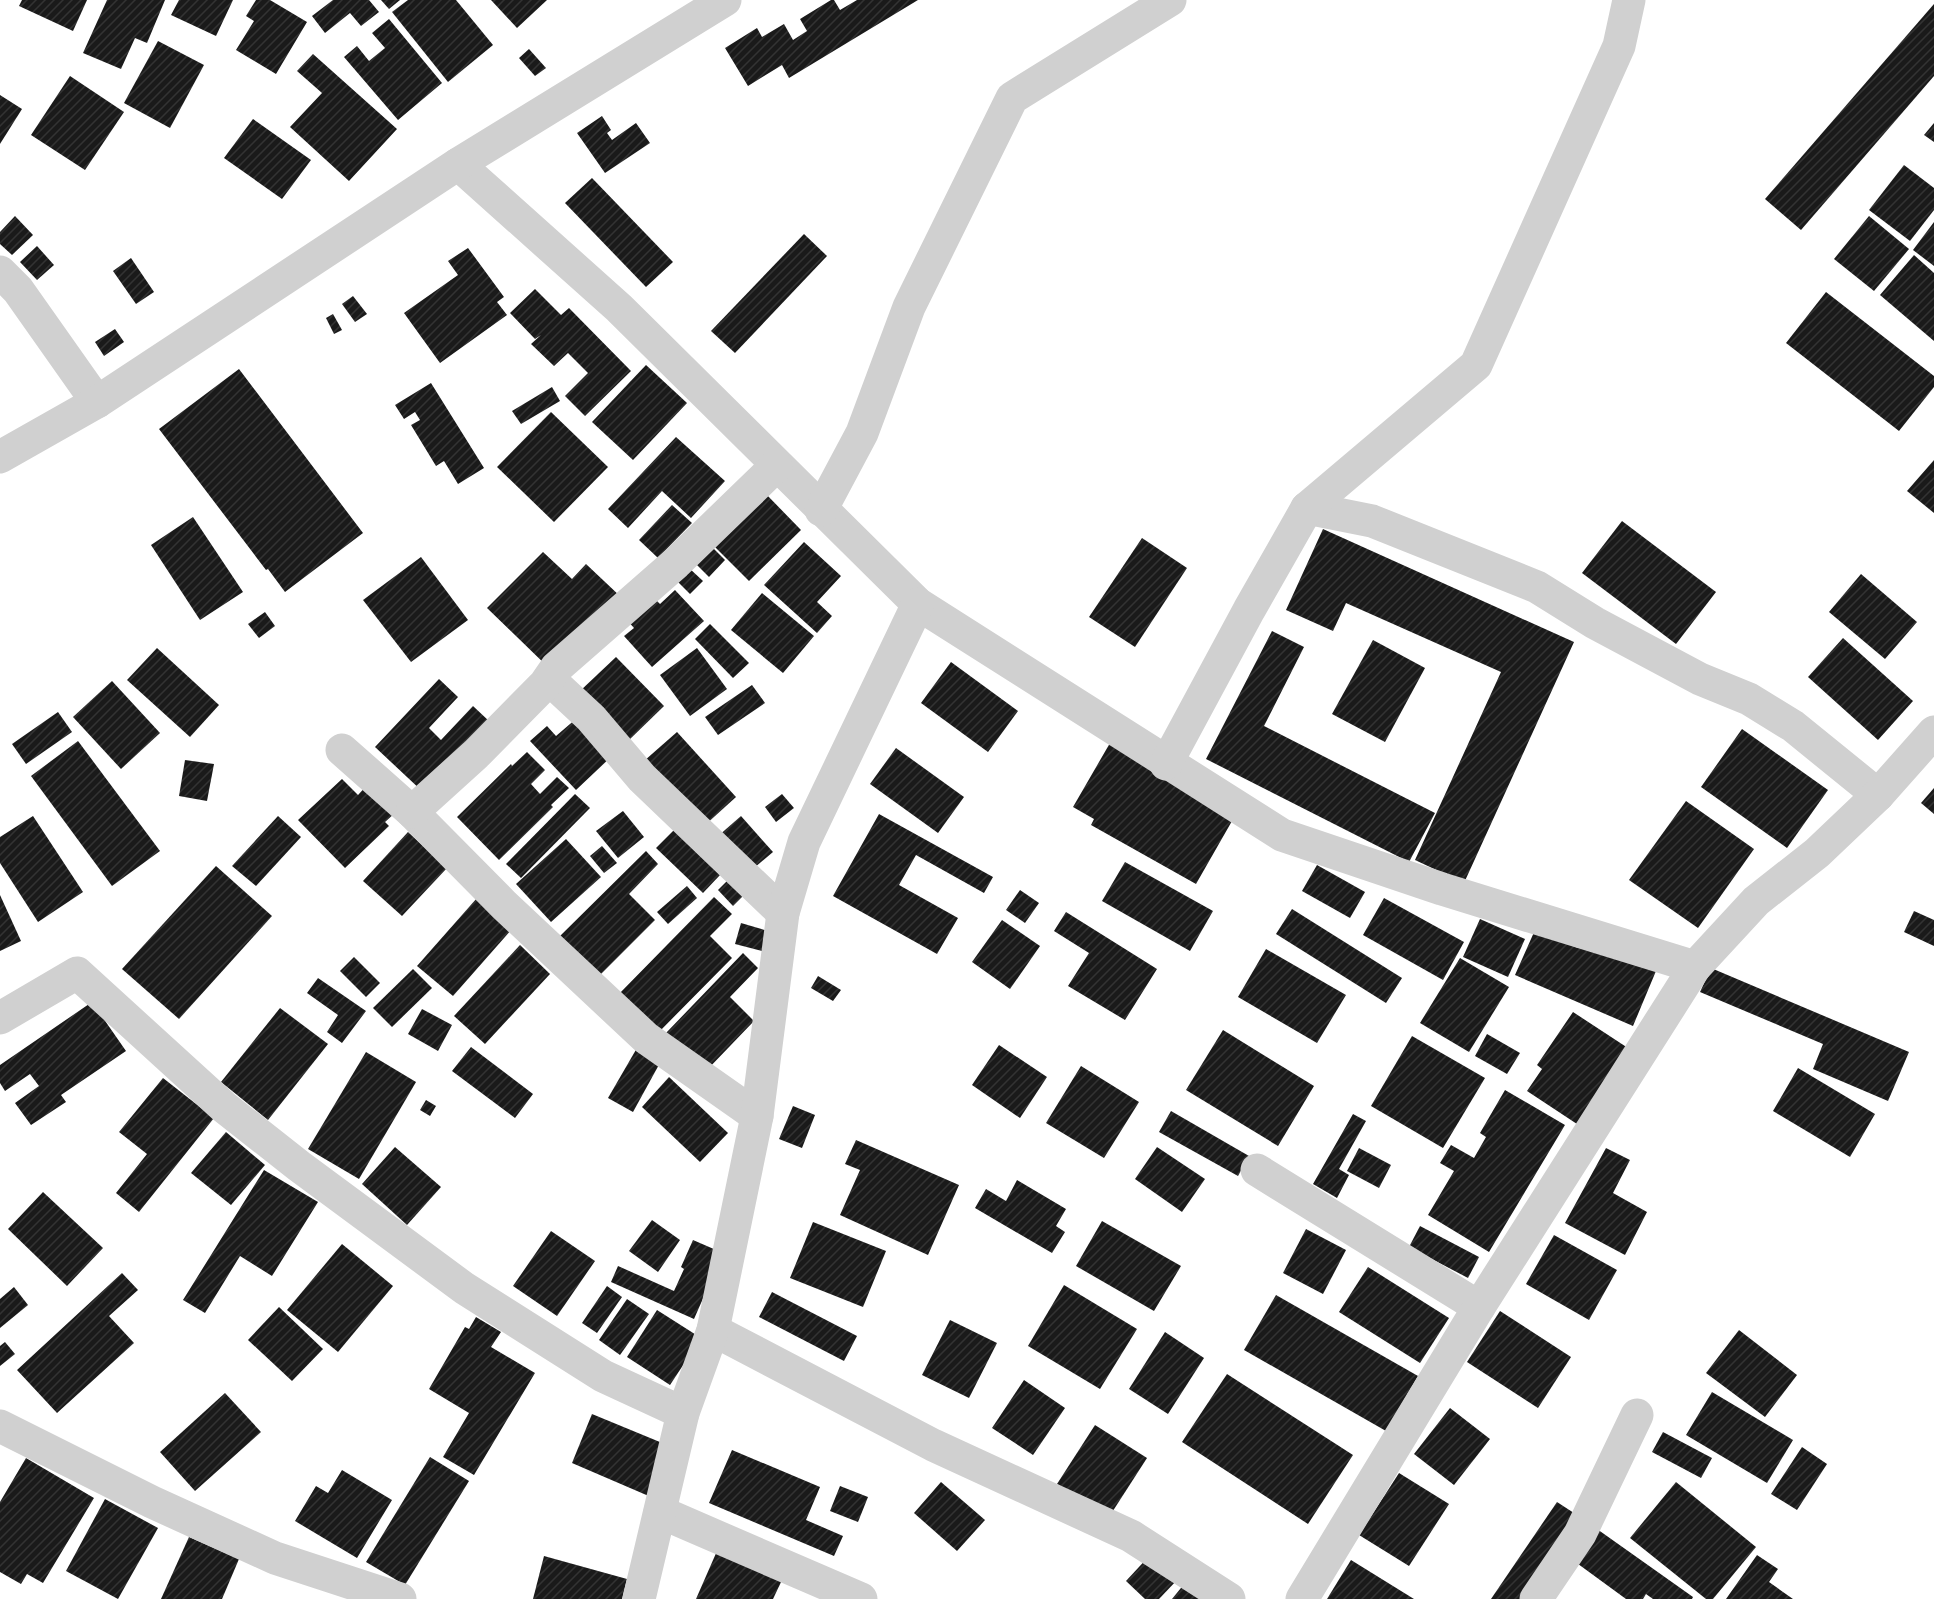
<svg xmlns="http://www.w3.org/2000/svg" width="1934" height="1599" viewBox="0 0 1934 1599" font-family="Rubik,sans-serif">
  <defs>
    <pattern id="building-hatch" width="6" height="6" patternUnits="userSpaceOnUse" patternTransform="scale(1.5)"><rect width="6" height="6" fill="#1a1a1a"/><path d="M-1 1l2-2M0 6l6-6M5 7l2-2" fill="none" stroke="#333"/></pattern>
  </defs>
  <rect width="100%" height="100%" fill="#fff"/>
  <!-- building -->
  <g fill="url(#building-hatch)">
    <polygon points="22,0 87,0 73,31 19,6"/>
    <polygon points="107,0 165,0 147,43 135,38 121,69 83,53"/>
    <polygon points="179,0 233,0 216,36 171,15"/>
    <polygon points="256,0 270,0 307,22 276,74 236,50 254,21 246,16"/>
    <polygon points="333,0 369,0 379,12 361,26 350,13 325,33 312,16"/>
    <polygon points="381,0 400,0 389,9"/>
    <polygon points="408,0 456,0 493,45 448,82 392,12"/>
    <polygon points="491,0 547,0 517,28"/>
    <polygon points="831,0 834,0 840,10 857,0 918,0 789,78 782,65 748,86 725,48 757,28 762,37 784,24 793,40 807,31 800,19"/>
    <polygon points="1934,4 1934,76 1801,230 1765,199"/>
    <polygon points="389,19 442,83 398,120 344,57 357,46 369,61 385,48 372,33"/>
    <polygon points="158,41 204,65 170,128 124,103"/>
    <polygon points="529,49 546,68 535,76 519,58"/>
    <polygon points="313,54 397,129 349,181 290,127 322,93 297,71"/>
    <polygon points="70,76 124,112 85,170 31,135"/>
    <polygon points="0,95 22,109 0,144"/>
    <polygon points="602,116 611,130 607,133 612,140 636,123 650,143 605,173 577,133"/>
    <polygon points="253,119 311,160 282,199 224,158"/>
    <polygon points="1934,123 1934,142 1924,135"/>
    <polygon points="1904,165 1934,188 1934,210 1910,241 1869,210"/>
    <polygon points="592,178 673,262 646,287 565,203"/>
    <polygon points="15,216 33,235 12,255 0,244 0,232"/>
    <polygon points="1869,216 1909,249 1874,291 1834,259"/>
    <polygon points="1934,222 1934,266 1913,250"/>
    <polygon points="804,234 827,256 735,353 711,331"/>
    <polygon points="37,246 54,265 37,280 20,262"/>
    <polygon points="468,248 504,297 497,302 507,315 440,363 404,313 458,275 448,261"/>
    <polygon points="1914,255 1934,273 1934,341 1880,295"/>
    <polygon points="131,258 154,292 136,304 113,271"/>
    <polygon points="535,289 561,315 569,308 631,371 585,416 565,396 588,373 568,353 554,366 531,344 541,335 535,339 510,313"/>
    <polygon points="1826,292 1934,376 1934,387 1899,431 1786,343"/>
    <polygon points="353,296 367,314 355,322 342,304"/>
    <polygon points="333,314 342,330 334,334 326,318"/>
    <polygon points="115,329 124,342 104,356 95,342"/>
    <polygon points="646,365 687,403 633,460 592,422"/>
    <polygon points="239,369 363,533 285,592 268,569 266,570 159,429"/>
    <polygon points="431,383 484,468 458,484 444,461 436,466 411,425 420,420 415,412 404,419 395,405"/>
    <polygon points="552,387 560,401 521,424 512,411"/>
    <polygon points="551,412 608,467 554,522 497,467"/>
    <polygon points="676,437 725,481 691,518 662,491 628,528 608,509"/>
    <polygon points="1934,460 1934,513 1907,491"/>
    <polygon points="765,493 801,530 749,581 713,545"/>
    <polygon points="672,505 692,523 658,558 639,540"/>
    <polygon points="193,517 243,592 200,620 151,545"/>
    <polygon points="1622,521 1716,592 1676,644 1582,573"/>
    <polygon points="1323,529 1574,642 1464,883 1415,860 1501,672 1346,603 1333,631 1286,610"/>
    <polygon points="1142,538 1187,568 1135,647 1089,617"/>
    <polygon points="804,542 841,576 817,602 832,616 817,633 764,585"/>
    <polygon points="712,547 725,560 709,577 696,564"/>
    <polygon points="543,552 572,579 586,564 622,598 551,670 487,608"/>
    <polygon points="421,557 468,620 411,662 363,600"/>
    <polygon points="689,568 703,581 690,594 676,580"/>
    <polygon points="1861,574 1917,622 1885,659 1829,612"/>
    <polygon points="675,590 704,621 652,667 624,636 634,628 626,619 652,596 660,604"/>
    <polygon points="762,593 814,636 783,673 731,630"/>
    <polygon points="265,612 275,626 259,638 248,624"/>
    <polygon points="710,624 749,663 733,678 695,639"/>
    <polygon points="1272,631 1304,647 1264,726 1435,813 1409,862 1206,759"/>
    <polygon points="1843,638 1913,701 1878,740 1808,677"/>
    <polygon points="1373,640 1425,668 1385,742 1332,714"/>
    <polygon points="157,648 219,705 190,737 127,680"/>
    <polygon points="697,648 727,689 690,716 660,675"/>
    <polygon points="616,657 664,706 628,741 579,692"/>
    <polygon points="951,662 1018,711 988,752 921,703"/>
    <polygon points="439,679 458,697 429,728 441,740 473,706 490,722 423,792 375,747"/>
    <polygon points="112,681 160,733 121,769 73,717"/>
    <polygon points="752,685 765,703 718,735 705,717"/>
    <polygon points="58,712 72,732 26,764 12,744"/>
    <polygon points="577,718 612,756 576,790 530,741 547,726 556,736"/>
    <polygon points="1742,729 1828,790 1787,848 1701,787"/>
    <polygon points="677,732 736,797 704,826 644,761"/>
    <polygon points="78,741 160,851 112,886 31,776"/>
    <polygon points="1110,743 1236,814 1196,884 1091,825 1094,819 1073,807"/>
    <polygon points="896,748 964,797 938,833 870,784"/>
    <polygon points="527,752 545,770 531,784 540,794 557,777 569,788 551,805 553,807 499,860 457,817 511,764 512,766"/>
    <polygon points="185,760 214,764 207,801 179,796"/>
    <polygon points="342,779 358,795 368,784 395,813 385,822 389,826 345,868 298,820"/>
    <polygon points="1934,788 1934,814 1921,803"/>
    <polygon points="575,794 590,808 521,878 506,864"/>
    <polygon points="782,794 794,808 776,822 765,807"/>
    <polygon points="1686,801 1754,849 1698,928 1629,880"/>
    <polygon points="623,811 644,837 618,858 596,831"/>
    <polygon points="879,814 993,877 984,893 916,855 899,885 958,918 937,954 833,896"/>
    <polygon points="33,816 83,892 38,922 0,863 0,837"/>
    <polygon points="278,816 301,837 256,886 232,866"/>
    <polygon points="741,816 773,852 748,873 717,837"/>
    <polygon points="674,830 720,875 703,893 656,848"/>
    <polygon points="408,832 447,868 402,916 363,881"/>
    <polygon points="566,839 601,877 551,922 516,884"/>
    <polygon points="602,846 617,863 604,873 590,856"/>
    <polygon points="646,851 658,864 629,894 655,920 600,975 560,936"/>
    <polygon points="1125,862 1213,911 1190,951 1102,901"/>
    <polygon points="1317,865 1365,892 1350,918 1302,891"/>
    <polygon points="216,866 272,916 179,1019 122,969"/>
    <polygon points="730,878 745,894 733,906 718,890"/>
    <polygon points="687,886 697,898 668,924 657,912"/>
    <polygon points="1020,890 1039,903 1025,923 1006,910"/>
    <polygon points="0,895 21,941 0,951"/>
    <polygon points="714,897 732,914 710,936 732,958 657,1034 618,995"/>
    <polygon points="477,898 512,929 453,996 417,966"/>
    <polygon points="1384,898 1464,942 1443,980 1363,935"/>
    <polygon points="1292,909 1402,978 1386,1003 1276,934"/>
    <polygon points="1914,911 1934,920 1934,946 1904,932"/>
    <polygon points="1066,912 1157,969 1125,1020 1068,986 1089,953 1054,931"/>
    <polygon points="1480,919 1525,939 1508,977 1463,957"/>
    <polygon points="1002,920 1040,946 1010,989 972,962"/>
    <polygon points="741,923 768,931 762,951 735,944"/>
    <polygon points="1535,930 1578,948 1582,939 1656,971 1633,1026 1515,975"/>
    <polygon points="520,945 550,974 485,1044 454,1016"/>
    <polygon points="1266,949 1346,995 1317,1043 1238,997"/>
    <polygon points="743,953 758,968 730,997 754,1021 706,1071 666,1033"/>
    <polygon points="354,957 380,983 366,997 340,971"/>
    <polygon points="1460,958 1509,987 1469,1052 1420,1023"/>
    <polygon points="1711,968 1909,1052 1888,1101 1813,1069 1823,1044 1700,992"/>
    <polygon points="413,969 432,988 392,1027 373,1008"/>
    <polygon points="818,976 841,990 833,1001 811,988"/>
    <polygon points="318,978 366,1011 342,1043 327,1032 338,1015 307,993"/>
    <polygon points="92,1002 126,1051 61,1095 66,1102 31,1125 15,1103 39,1086 30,1074 5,1091 0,1083 0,1065"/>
    <polygon points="280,1008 328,1044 268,1120 221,1082"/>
    <polygon points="422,1009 452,1025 438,1051 408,1034"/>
    <polygon points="1573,1012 1631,1050 1580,1126 1527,1091 1542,1069 1537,1065"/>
    <polygon points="1223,1030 1314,1086 1278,1146 1186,1090"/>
    <polygon points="1487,1034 1520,1053 1507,1074 1475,1056"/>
    <polygon points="1412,1036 1485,1078 1443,1148 1371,1106"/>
    <polygon points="999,1045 1047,1077 1020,1118 972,1085"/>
    <polygon points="471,1047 533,1094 515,1118 452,1071"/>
    <polygon points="637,1048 661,1061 633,1112 608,1098"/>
    <polygon points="366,1052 416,1082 359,1179 308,1149"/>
    <polygon points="1081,1066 1139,1102 1104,1158 1046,1123"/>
    <polygon points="1798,1068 1875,1114 1850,1157 1773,1111"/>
    <polygon points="669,1077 728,1133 700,1162 642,1107"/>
    <polygon points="163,1078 214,1118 139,1212 116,1193 147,1154 119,1132"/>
    <polygon points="1505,1090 1565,1125 1489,1252 1428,1215 1454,1171 1440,1163 1451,1145 1474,1158 1486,1137 1480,1133"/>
    <polygon points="426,1100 436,1106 430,1116 420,1110"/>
    <polygon points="793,1106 815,1115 802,1148 779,1139"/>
    <polygon points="1171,1111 1249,1156 1238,1176 1159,1132"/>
    <polygon points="1353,1114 1366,1121 1339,1169 1349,1175 1337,1198 1313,1184"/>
    <polygon points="226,1132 265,1165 231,1205 191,1173"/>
    <polygon points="856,1140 959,1185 928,1255 840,1215 860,1170 845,1164"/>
    <polygon points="395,1147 441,1187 407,1225 362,1184"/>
    <polygon points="1157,1147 1205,1179 1182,1212 1135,1179"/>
    <polygon points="1359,1148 1391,1165 1379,1188 1347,1171"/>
    <polygon points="1606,1148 1630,1160 1613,1193 1647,1212 1625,1255 1565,1223"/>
    <polygon points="264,1170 318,1202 272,1276 240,1256 205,1313 183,1300"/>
    <polygon points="1017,1180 1066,1209 1056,1226 1065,1232 1052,1253 975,1208 986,1189 1006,1201"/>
    <polygon points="43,1192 103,1248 67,1286 8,1229"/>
    <polygon points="652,1220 680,1240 658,1272 629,1251"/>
    <polygon points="1102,1221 1181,1266 1154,1311 1076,1266"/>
    <polygon points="813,1222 886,1251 863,1307 790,1278"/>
    <polygon points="1420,1226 1479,1257 1468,1278 1409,1247"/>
    <polygon points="1306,1229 1346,1250 1323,1294 1283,1273"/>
    <polygon points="551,1231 595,1261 557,1316 513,1286"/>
    <polygon points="1554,1235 1617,1270 1589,1320 1526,1284"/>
    <polygon points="693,1240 723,1253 694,1319 611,1282 618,1266 674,1291 684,1269 681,1267"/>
    <polygon points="342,1244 393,1286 338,1352 287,1310"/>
    <polygon points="1368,1267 1449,1318 1420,1363 1339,1312"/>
    <polygon points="122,1273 138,1290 109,1316 134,1343 57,1413 17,1370"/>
    <polygon points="1064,1285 1137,1329 1100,1389 1028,1346"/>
    <polygon points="607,1286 622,1297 597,1333 582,1323"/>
    <polygon points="14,1287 28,1305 0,1328 0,1299"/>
    <polygon points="772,1292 857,1336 844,1361 759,1317"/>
    <polygon points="1276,1295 1418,1376 1386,1431 1244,1350"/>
    <polygon points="627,1299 649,1314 620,1355 599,1340"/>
    <polygon points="279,1307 323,1349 292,1381 248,1340"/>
    <polygon points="657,1310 701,1338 670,1385 627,1357"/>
    <polygon points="1500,1311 1571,1357 1538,1408 1467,1362"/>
    <polygon points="476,1317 501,1332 491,1347 535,1373 474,1475 443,1457 469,1413 429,1389 465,1327 469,1329"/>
    <polygon points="950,1320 997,1343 969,1398 922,1375"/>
    <polygon points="1739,1330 1797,1375 1765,1417 1706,1373"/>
    <polygon points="1165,1332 1204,1358 1168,1414 1129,1389"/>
    <polygon points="5,1342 15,1354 0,1366 0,1346"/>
    <polygon points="1227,1374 1353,1455 1308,1524 1182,1442"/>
    <polygon points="1024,1380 1065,1408 1033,1455 992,1428"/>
    <polygon points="1712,1392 1793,1440 1767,1483 1686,1435"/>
    <polygon points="225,1393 261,1432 195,1491 160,1452"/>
    <polygon points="1450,1408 1490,1439 1454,1485 1414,1454"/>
    <polygon points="592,1414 672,1447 651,1497 572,1463"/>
    <polygon points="1095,1425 1147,1458 1109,1517 1057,1484"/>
    <polygon points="1663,1432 1712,1458 1701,1478 1652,1452"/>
    <polygon points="1802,1447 1827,1464 1797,1510 1771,1494"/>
    <polygon points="732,1450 820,1487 806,1520 843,1536 834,1556 709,1503"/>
    <polygon points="430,1457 469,1481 405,1585 366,1562"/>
    <polygon points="26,1458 94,1498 43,1583 27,1574 21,1584 0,1572 0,1502"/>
    <polygon points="342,1470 392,1500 357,1558 295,1521 316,1486 328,1493"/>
    <polygon points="1399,1473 1449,1504 1409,1566 1359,1535"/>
    <polygon points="941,1482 985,1520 957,1551 914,1513"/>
    <polygon points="1676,1482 1756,1547 1713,1599 1706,1599 1630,1538"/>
    <polygon points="840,1486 868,1497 858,1522 830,1511"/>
    <polygon points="105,1499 158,1528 118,1599 66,1571"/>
    <polygon points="1557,1502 1577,1515 1520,1599 1491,1599"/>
    <polygon points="1597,1529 1693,1597 1692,1599 1653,1599 1646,1594 1643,1599 1626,1599 1574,1561"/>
    <polygon points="189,1537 239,1559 222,1599 161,1599"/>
    <polygon points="717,1551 782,1580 773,1599 696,1599"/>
    <polygon points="1151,1554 1178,1579 1159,1599 1145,1599 1126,1581"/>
    <polygon points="1757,1555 1778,1569 1769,1582 1793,1599 1726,1599"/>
    <polygon points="544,1556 627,1579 622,1599 533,1599"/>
    <polygon points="1351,1560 1414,1599 1327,1599"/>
    <polygon points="1185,1583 1204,1599 1172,1599"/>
  </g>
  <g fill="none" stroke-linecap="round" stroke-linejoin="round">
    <!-- street -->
    <g stroke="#d0d0d0" stroke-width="33">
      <polyline points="458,164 619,308 918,604 1282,835 1442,889 1695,967"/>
      <polyline points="0,272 18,290 97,402"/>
      <polyline points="0,457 97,402 458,164 725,0"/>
      <polyline points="1307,508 1372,521 1537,587 1595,623 1700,679 1749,699 1793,726 1878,795"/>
      <polyline points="821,510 862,433 909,307 1012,98 1170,0"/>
      <polyline points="549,679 591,718 642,778 783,913"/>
      <polyline points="342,750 412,812 504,905 646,1038 757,1116"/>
      <polyline points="1166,764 1249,610 1307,508 1476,365 1619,46 1629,0"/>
      <polyline points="412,812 476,754 545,684 556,668 676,563 776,466"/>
      <polyline points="0,1018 77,973 224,1107 299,1166 464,1288 603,1376 683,1413"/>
      <polyline points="1257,1170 1479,1307"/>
      <polyline points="713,1330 933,1445 1131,1536 1229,1599"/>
      <polyline points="0,1426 152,1502 275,1558 400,1599"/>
      <polyline points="660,1512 861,1599"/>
      <polyline points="639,1599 683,1413 713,1330 757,1116 783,913 804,842 918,604"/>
      <polyline points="1302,1599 1479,1307 1695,967 1756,901 1817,853 1878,795 1934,732"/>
      <polyline points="1536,1599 1580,1534 1637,1415"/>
    </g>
  </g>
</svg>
